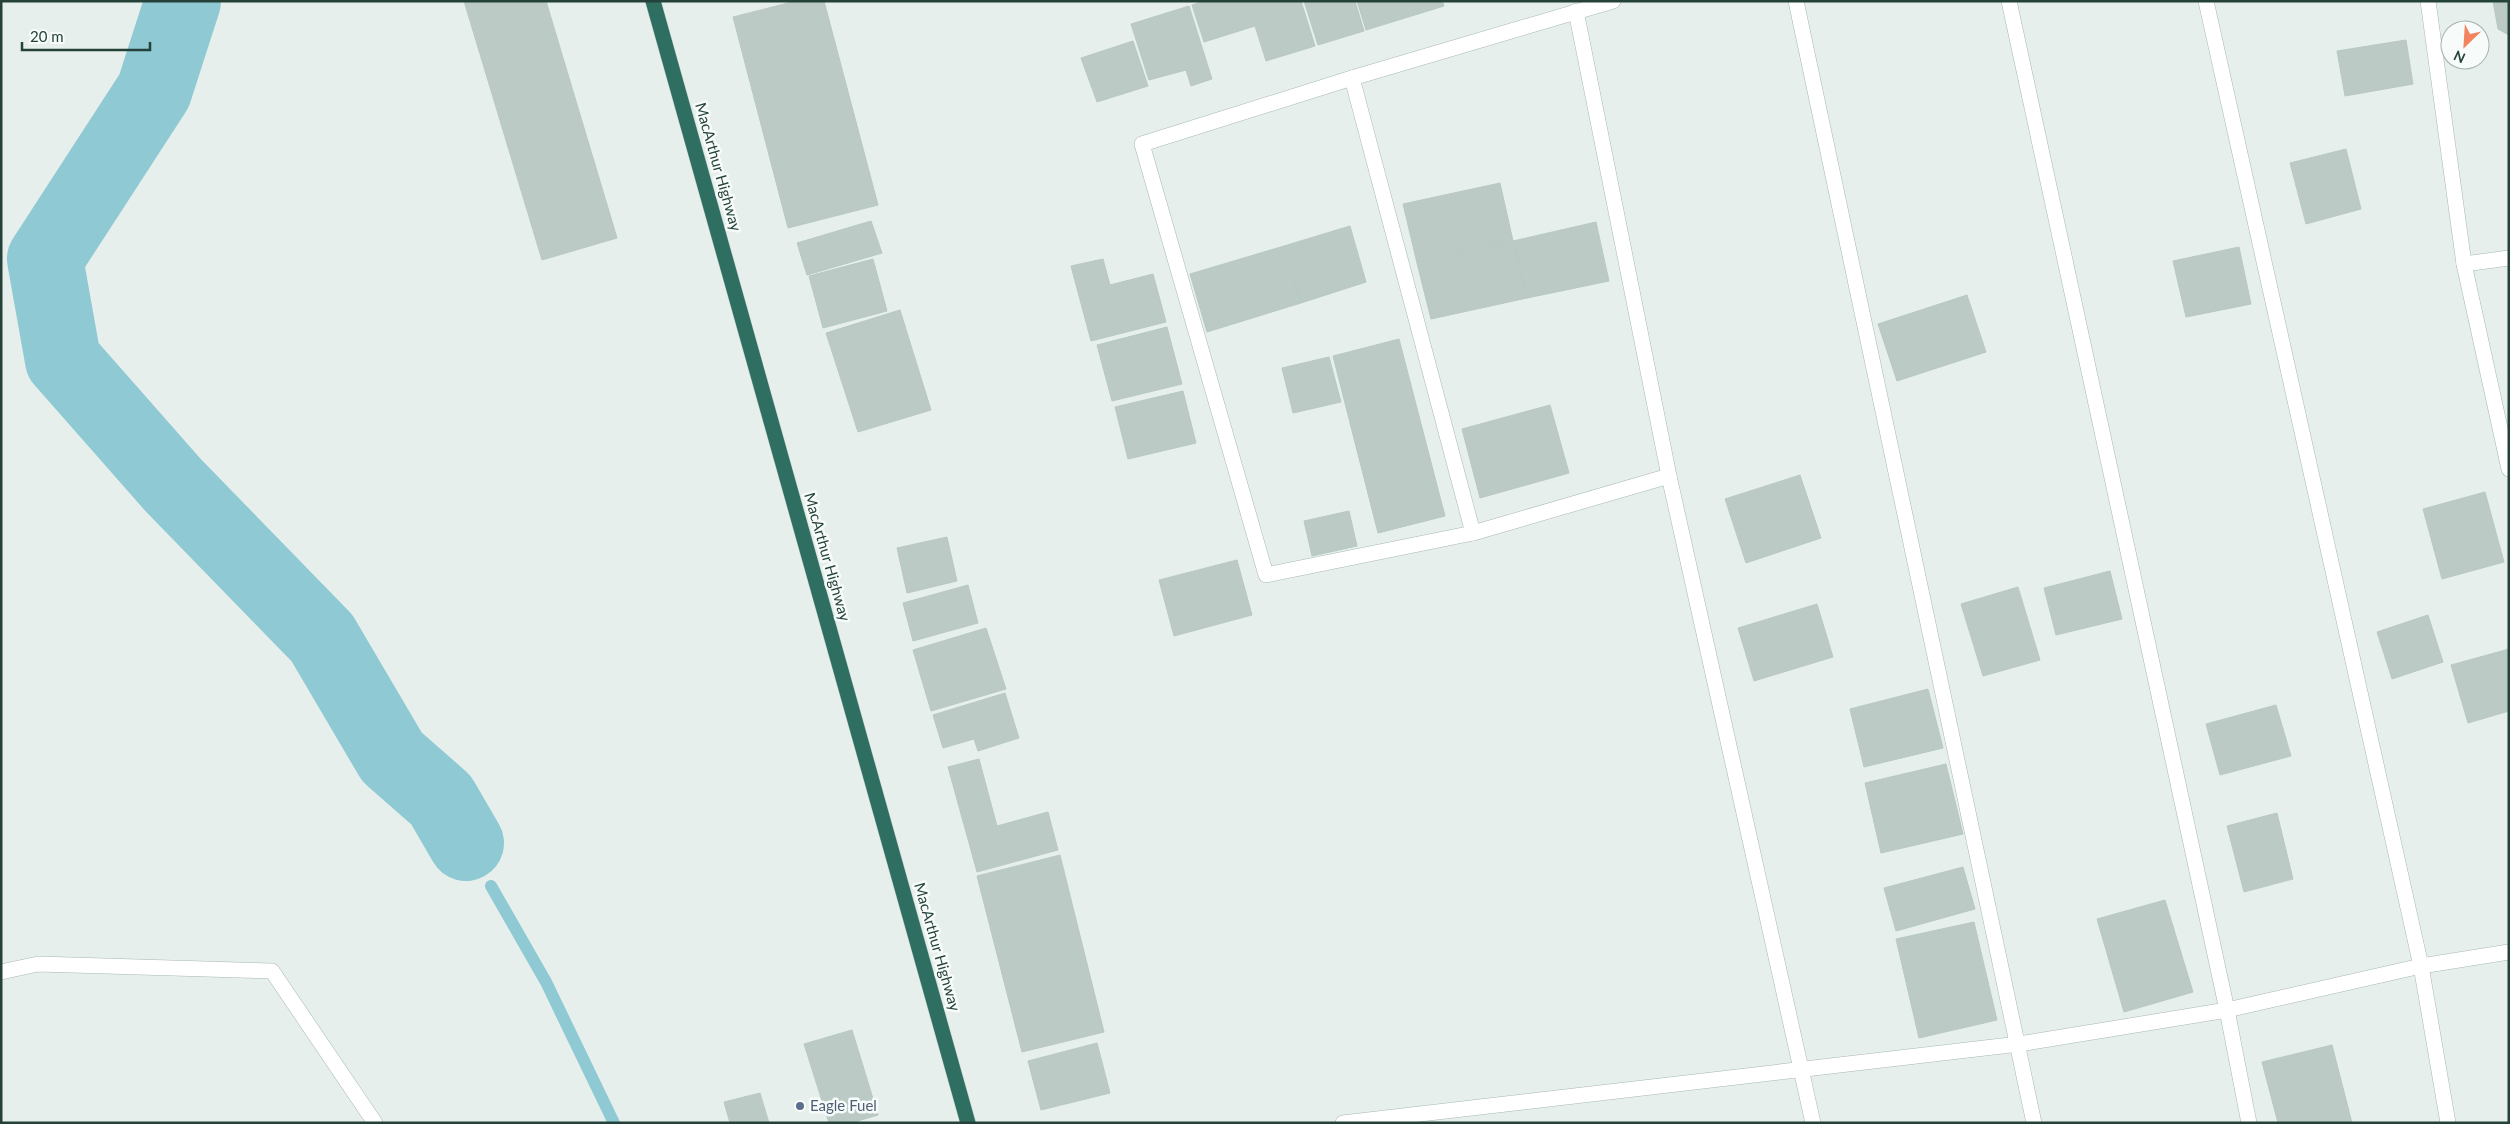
<svg xmlns="http://www.w3.org/2000/svg" width="2510" height="1124" viewBox="0 0 2510 1124" font-family="Lato,sans-serif">
  <rect width="100%" height="100%" fill="#e6efeb"/>
  <g fill="none" stroke-linecap="round" stroke-linejoin="round">
    <!-- stream -->
    <polyline stroke="#8ec9d4" stroke-width="12" points="491,886 546,982 614,1123"/>
    <!-- river -->
    <polyline stroke="#8ec9d4" stroke-width="76" points="183,1 154,91 45,259 63,360 174,486 322,638 392,757 441,800 466,843"/>
  </g>
  <!-- building -->
  <g fill="#bbcac4" stroke="#b8c9c2">
    <polygon points="464,1 546,1 617,238 542,260"/>
    <polygon points="796,1 824,1 878,205 788,228 733,17"/>
    <polygon points="1205,1 1301,1 1315,46 1266,61 1255,26 1204,42 1192,5"/>
    <polygon points="1304,1 1355,1 1364,31 1318,45"/>
    <polygon points="1357,1 1442,1 1444,6 1366,30"/>
    <polygon points="2493,1 2509,1 2509,35 2498,29"/>
    <polygon points="1189,6 1212,79 1191,86 1186,70 1149,80 1131,24"/>
    <polygon points="2406,40 2413,84 2345,96 2337,51"/>
    <polygon points="1133,41 1148,86 1097,102 1081,58"/>
    <polygon points="2346,149 2361,209 2306,224 2290,163"/>
    <polygon points="1500,183 1513,241 1417,263 1403,204"/>
    <polygon points="871,221 882,253 807,275 797,243"/>
    <polygon points="1596,222 1609,281 1527,298 1513,241"/>
    <polygon points="1350,226 1366,282 1301,303 1284,246"/>
    <polygon points="1513,241 1527,298 1431,319 1417,263"/>
    <polygon points="1284,246 1301,303 1207,332 1190,274"/>
    <polygon points="2239,247 2251,304 2186,317 2173,261"/>
    <polygon points="873,259 887,311 823,328 809,276"/>
    <polygon points="1103,259 1110,285 1153,274 1166,322 1091,341 1071,266"/>
    <polygon points="1967,295 1986,352 1897,381 1878,324"/>
    <polygon points="900,310 931,410 858,432 826,333"/>
    <polygon points="1167,327 1182,384 1112,401 1097,345"/>
    <polygon points="1399,339 1445,516 1378,533 1333,356"/>
    <polygon points="1329,357 1341,402 1293,413 1282,368"/>
    <polygon points="1183,391 1196,443 1128,459 1115,407"/>
    <polygon points="1550,405 1569,473 1480,498 1462,429"/>
    <polygon points="1800,475 1821,538 1746,563 1725,499"/>
    <polygon points="2485,492 2504,562 2442,579 2423,509"/>
    <polygon points="1349,511 1357,546 1312,556 1304,521"/>
    <polygon points="947,537 957,581 907,593 897,548"/>
    <polygon points="1237,560 1252,615 1174,636 1159,580"/>
    <polygon points="2110,571 2122,619 2056,635 2044,588"/>
    <polygon points="968,585 978,623 913,641 903,603"/>
    <polygon points="2018,587 2040,660 1983,676 1961,604"/>
    <polygon points="1817,604 1833,657 1754,681 1738,628"/>
    <polygon points="2428,615 2443,662 2392,679 2377,632"/>
    <polygon points="986,628 1006,689 931,711 913,650"/>
    <polygon points="2509,649 2509,711 2468,723 2451,665"/>
    <polygon points="1928,689 1943,748 1864,767 1850,709"/>
    <polygon points="1005,693 1019,738 978,751 974,739 943,748 933,715"/>
    <polygon points="2276,705 2291,756 2220,775 2206,724"/>
    <polygon points="979,759 997,826 1048,812 1058,850 977,872 948,767"/>
    <polygon points="1946,764 1963,834 1881,853 1865,783"/>
    <polygon points="2277,813 2293,879 2244,892 2227,826"/>
    <polygon points="1060,855 1104,1032 1022,1052 977,876"/>
    <polygon points="1963,867 1975,909 1896,931 1884,888"/>
    <polygon points="2165,900 2193,992 2124,1012 2097,919"/>
    <polygon points="1974,922 1997,1020 1919,1038 1896,939"/>
    <polygon points="852,1030 878,1115 851,1123 829,1123 804,1044"/>
    <polygon points="1097,1043 1110,1093 1041,1110 1028,1061"/>
    <polygon points="2332,1045 2352,1123 2278,1123 2262,1062"/>
    <polygon points="760,1093 769,1123 730,1123 724,1102"/>
  </g>
  <g fill="none" stroke-linecap="round" stroke-linejoin="round">
    <defs>
      <g id="minor">
        <polyline points="1613,1 1352,78 1142,144 1266,575 1473,533 1669,476"/>
        <polyline points="1796,1 2034,1123"/>
        <polyline points="2009,1 2227,1010 2249,1123"/>
        <polyline points="2206,1 2421,966 2448,1123"/>
        <polyline points="2428,1 2464,264 2509,469"/>
        <polyline points="1576,11 1669,476 1813,1123"/>
        <polyline points="1352,78 1473,533"/>
        <polyline points="2464,264 2509,258"/>
        <polyline points="1,972 38,964 272,971 375,1123"/>
        <polyline points="1343,1123 2019,1044 2227,1010 2421,966 2509,952"/>
      </g>
      <polyline id="highway" points="653,1 968,1123"/>
    </defs>
    <!-- minor casing -->
    <use href="#minor" stroke="#a8b8b2" stroke-width="16"/>
    <!-- highway casing -->
    <use href="#highway" stroke="#c2cac8" stroke-width="16"/>
    <!-- minor -->
    <use href="#minor" stroke="#fff" stroke-width="15"/>
    <!-- highway -->
    <use href="#highway" stroke="#2f6f62" stroke-width="15"/>
  </g>
  <!-- markers -->
  <circle fill="#5c6f8a" stroke="#f7fbf9" stroke-width="2" cx="800" cy="1106" r="5"/>
  <g text-anchor="middle" stroke-width="5" stroke-linejoin="round" paint-order="stroke">
    <!-- street labels -->
    <g font-size="15" fill="#24423a" stroke="#f7fbf9">
      <text transform="translate(718 167) rotate(74)" y="5">MacArthur Highway</text>
      <text transform="translate(827 557) rotate(74)" y="5">MacArthur Highway</text>
      <text transform="translate(937 947) rotate(74)" y="5">MacArthur Highway</text>
    </g>
    <!-- service labels -->
    <g font-size="15" fill="#4e5e75" stroke="#f7fbf9" text-anchor="start">
      <text x="810" y="1111">Eagle Fuel</text>
    </g>
  </g>
  <!-- border -->
  <rect width="2510" height="1124" fill="none" stroke="#24423a" stroke-width="5"/>
  <!-- north arrow -->
  <g transform="translate(2465 45) rotate(205)"><circle r="24" fill="#f7fbf9" stroke="#a3b1ad"/>
  <path d="M0-4L9 19L0 12L-9 19Z" fill="#f4845f"/>
  <text y="-8" font-size="14" font-weight="bold" text-anchor="middle" fill="#24423a">N</text>
  </g>
  <!-- scale -->
  <path d="M22 42v8h128v-8" fill="none" stroke="#24423a" stroke-width="2.5"/>
  <text x="30" y="42" font-size="15" fill="#24423a" stroke="#f7fbf9" stroke-width="4" paint-order="stroke">20 m</text>
</svg>
